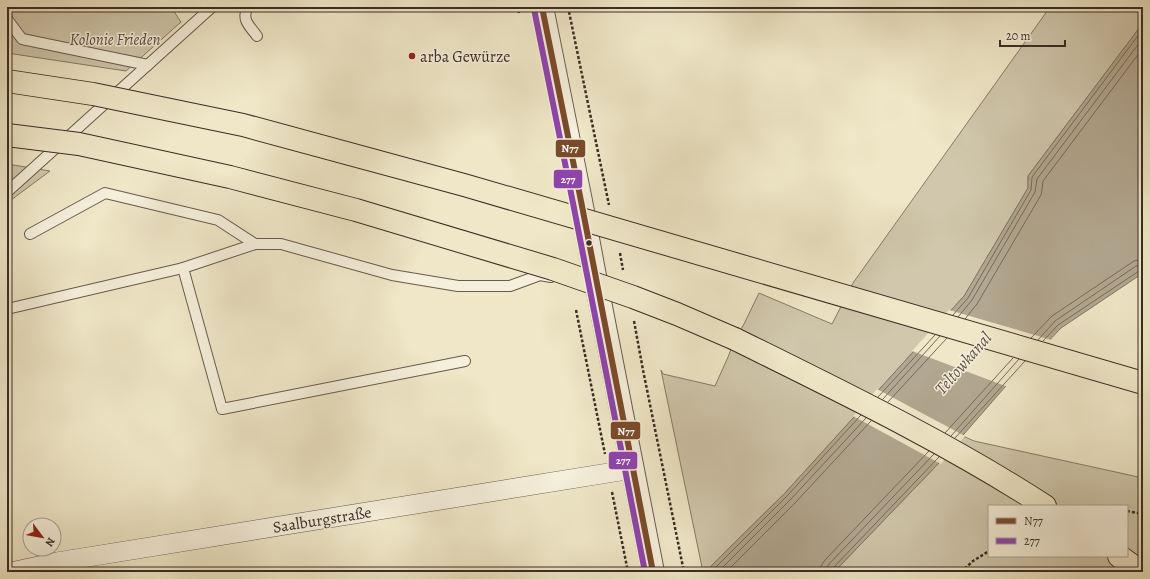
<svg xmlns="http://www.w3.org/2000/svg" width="1150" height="579" viewBox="0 0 1150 579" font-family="Alegreya,serif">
  <rect width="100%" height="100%" fill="#efe7c7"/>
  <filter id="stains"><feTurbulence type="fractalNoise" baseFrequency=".005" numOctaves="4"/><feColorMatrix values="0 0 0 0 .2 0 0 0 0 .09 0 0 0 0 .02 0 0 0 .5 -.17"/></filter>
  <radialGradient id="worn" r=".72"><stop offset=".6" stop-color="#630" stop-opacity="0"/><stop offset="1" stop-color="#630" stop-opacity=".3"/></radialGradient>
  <!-- green -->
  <g fill="#d0c7ac" stroke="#867a69" fill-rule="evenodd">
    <polygon points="7,7 171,7 181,22 126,71 7,53"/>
    <polygon points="1050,7 1143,7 1143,23 1028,176 1028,188 965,295 785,493 705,572 703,572 661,370 663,374 715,386 728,357 735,339 744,324 759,293 832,324 853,283"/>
    <polygon points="7,164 50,171 7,203"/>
    <path d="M 963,436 L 974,441 L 1143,478 L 1143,572 L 834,572 L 937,465 ZM 989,506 L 1127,506 L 1127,556 L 989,556 Z"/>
  </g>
  <!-- water -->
  <polygon fill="#b2a790" stroke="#827666" points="1143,23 1143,273 1061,328 1005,387 937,465 834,572 705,572 785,493 964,296 1028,188 1028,176"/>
  <!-- pier -->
  <g fill="#efe7c7">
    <polygon points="949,310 1052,340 1008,387 912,351"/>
    <polygon points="877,389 903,403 965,436 941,464 853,416"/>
  </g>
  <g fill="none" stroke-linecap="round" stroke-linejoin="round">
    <!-- shore -->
    <g stroke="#766a5b" stroke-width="1">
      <polyline points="953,315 968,298 1031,190 1032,177 1143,29"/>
      <polyline points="958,317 972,300 1035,192 1037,179 1143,38"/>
      <polyline points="965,319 977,304 1041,195 1042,190 1043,181 1143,48"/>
      <polyline points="1031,338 1052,316 1134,261 1143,259"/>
      <polyline points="1038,340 1055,321 1136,266 1143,265"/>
      <polyline points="1043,341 1058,325 1139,271 1143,270"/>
      <polyline points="878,397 935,335"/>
      <polyline points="883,399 940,336"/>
      <polyline points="888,402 947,338"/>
      <polyline points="945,433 1013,358"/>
      <polyline points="951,436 1019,359"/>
      <polyline points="955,438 1025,361"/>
      <polyline points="711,572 787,496 861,415"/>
      <polyline points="718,572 791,499 866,418"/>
      <polyline points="726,572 795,503 871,421"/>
      <polyline points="821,572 821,566 825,560 929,451"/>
      <polyline points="827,572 827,568 829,564 934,454"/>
      <polyline points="832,572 833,568 939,457"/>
    </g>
    <defs>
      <g id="service">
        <path d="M 247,7 C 242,21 249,25 257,36"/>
        <polyline points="7,19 22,39 148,65"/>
        <polyline points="7,192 212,7"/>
        <polyline points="30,234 105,193 218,220 255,244"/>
        <polyline points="183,268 222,409 465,361"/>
        <polyline points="7,309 183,268 255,244 281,244 392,275 458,286 510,286 540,275 551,277"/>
      </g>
      <polyline id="minor" points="11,572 57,562 633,469"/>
      <polyline id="tertiary" points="542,7 581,201 595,276 653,572"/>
      <g id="motorway">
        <path d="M 735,339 C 840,391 946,442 1045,506"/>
        <polyline points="1119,556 1141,572"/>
      </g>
    </defs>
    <!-- service casing -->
    <use href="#service" stroke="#685b4e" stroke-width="12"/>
    <!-- minor casing -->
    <use href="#minor" stroke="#685b4e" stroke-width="20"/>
    <!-- tertiary casing -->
    <use href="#tertiary" stroke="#685b4e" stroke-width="24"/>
    <!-- motorway casing -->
    <use href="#motorway" stroke="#3b2c26" stroke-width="24"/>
    <!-- path -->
    <g stroke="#3b2c26" stroke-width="2.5" stroke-dasharray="3 2" stroke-linecap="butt">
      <polyline points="518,7 519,13"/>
      <polyline points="568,7 609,205"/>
      <polyline points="620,253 623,270"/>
      <polyline points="576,310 605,454"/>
      <polyline points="634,321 643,370 684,572"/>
      <polyline points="612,492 628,572"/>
      <polyline points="1127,511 1143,514"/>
      <polyline points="961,572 973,561 989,551"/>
    </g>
    <!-- service -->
    <use href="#service" stroke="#f5efdb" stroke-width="10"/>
    <!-- minor -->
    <use href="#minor" stroke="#f5efdb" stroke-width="19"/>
    <!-- tertiary -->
    <use href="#tertiary" stroke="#f5efdb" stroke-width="22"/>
    <!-- motorway -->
    <use href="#motorway" stroke="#efe7c7" stroke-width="22"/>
    <defs>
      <g id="motorway-bridge">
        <polyline points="7,81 93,94 243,125 464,185 1143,383"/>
        <polyline points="7,135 79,144 230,177 356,210 553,269 633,297 677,314 735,339"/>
      </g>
    </defs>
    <!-- motorway-bridge casing -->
    <use href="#motorway-bridge" stroke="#3b2c26" stroke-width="24" stroke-linecap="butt"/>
    <!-- motorway-bridge -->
    <use href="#motorway-bridge" stroke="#efe7c7" stroke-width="22"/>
    <defs>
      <polyline id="bus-1" points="542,7 581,201 653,572"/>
      <polyline id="bus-2" points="534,9 573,203 645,572"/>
    </defs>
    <!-- bus-1 casing -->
    <use href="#bus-1" stroke="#f5efdb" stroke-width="9"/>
    <!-- bus-2 casing -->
    <use href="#bus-2" stroke="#f5efdb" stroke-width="9"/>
    <!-- bus-1 -->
    <use href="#bus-1" stroke="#7a4b2a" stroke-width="6"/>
    <!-- bus-2 -->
    <use href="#bus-2" stroke="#8e44ad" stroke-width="6"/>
  </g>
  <!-- markers -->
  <circle fill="#8f2418" stroke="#f5efdb" stroke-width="1.5" cx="412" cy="56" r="4"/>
  <circle fill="#3b2c26" stroke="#f5efdb" stroke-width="1.5" cx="589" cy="243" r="3.5"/>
  <g text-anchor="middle" stroke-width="3" stroke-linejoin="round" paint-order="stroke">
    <!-- park labels -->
    <g font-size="16" font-style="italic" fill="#594b41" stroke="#f5efdb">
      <text x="115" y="45">Kolonie Frieden</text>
    </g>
    <!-- poi labels -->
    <g font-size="16" fill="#3b2c26" stroke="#f5efdb" text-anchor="start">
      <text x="420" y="62">arba Gewürze</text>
    </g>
    <!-- street labels -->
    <g font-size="16" fill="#3b2c26" stroke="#f5efdb">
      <text transform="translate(322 519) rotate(-9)" y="6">Saalburgstraße</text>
    </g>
    <!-- water labels -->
    <g font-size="17" font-style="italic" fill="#5f5146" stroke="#f5efdb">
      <text transform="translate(963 363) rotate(-49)" y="6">Teltowkanal</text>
    </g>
  </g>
  <g stroke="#f5efdb" stroke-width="1.5">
    <rect x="555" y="139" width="31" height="19" rx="4" fill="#7a4b2a"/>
    <rect x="553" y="169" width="30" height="20" rx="4" fill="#8e44ad"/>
    <rect x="610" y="421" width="31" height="19" rx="4" fill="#7a4b2a"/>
    <rect x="608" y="451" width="30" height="19" rx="4" fill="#8e44ad"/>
  </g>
  <g font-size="11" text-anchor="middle" font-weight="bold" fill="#fff">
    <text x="570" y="152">N77</text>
    <text x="568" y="183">277</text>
    <text x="626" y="435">N77</text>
    <text x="623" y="464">277</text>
  </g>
  <!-- margin -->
  <rect width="1150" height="579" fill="none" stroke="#efe7c7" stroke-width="24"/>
  <rect x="8" y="8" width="1134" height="563" fill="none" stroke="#3b2c26" stroke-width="2"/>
  <rect x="12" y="12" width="1126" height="555" fill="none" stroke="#3b2c26"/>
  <!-- legend -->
  <rect x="988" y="505" width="140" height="52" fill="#f5efdb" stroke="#aba193"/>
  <rect x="996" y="518" width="20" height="6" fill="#7a4b2a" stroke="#aba193"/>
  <text x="1024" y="525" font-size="12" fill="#3b2c26">N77</text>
  <rect x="996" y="538" width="20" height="6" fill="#8e44ad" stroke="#aba193"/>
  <text x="1024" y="545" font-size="12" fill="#3b2c26">277</text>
  <!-- north arrow -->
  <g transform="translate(42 537) rotate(122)"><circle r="19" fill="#f5efdb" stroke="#aba193"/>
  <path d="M0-3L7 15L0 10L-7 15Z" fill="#8f2418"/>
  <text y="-6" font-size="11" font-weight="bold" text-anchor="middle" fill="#3b2c26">N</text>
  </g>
  <!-- scale -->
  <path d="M1000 40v6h65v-6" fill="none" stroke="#3b2c26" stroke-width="2"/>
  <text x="1006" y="40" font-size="12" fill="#3b2c26" stroke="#f5efdb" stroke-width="3" paint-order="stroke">20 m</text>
  <rect width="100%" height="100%" filter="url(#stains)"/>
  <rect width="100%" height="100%" fill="url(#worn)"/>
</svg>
